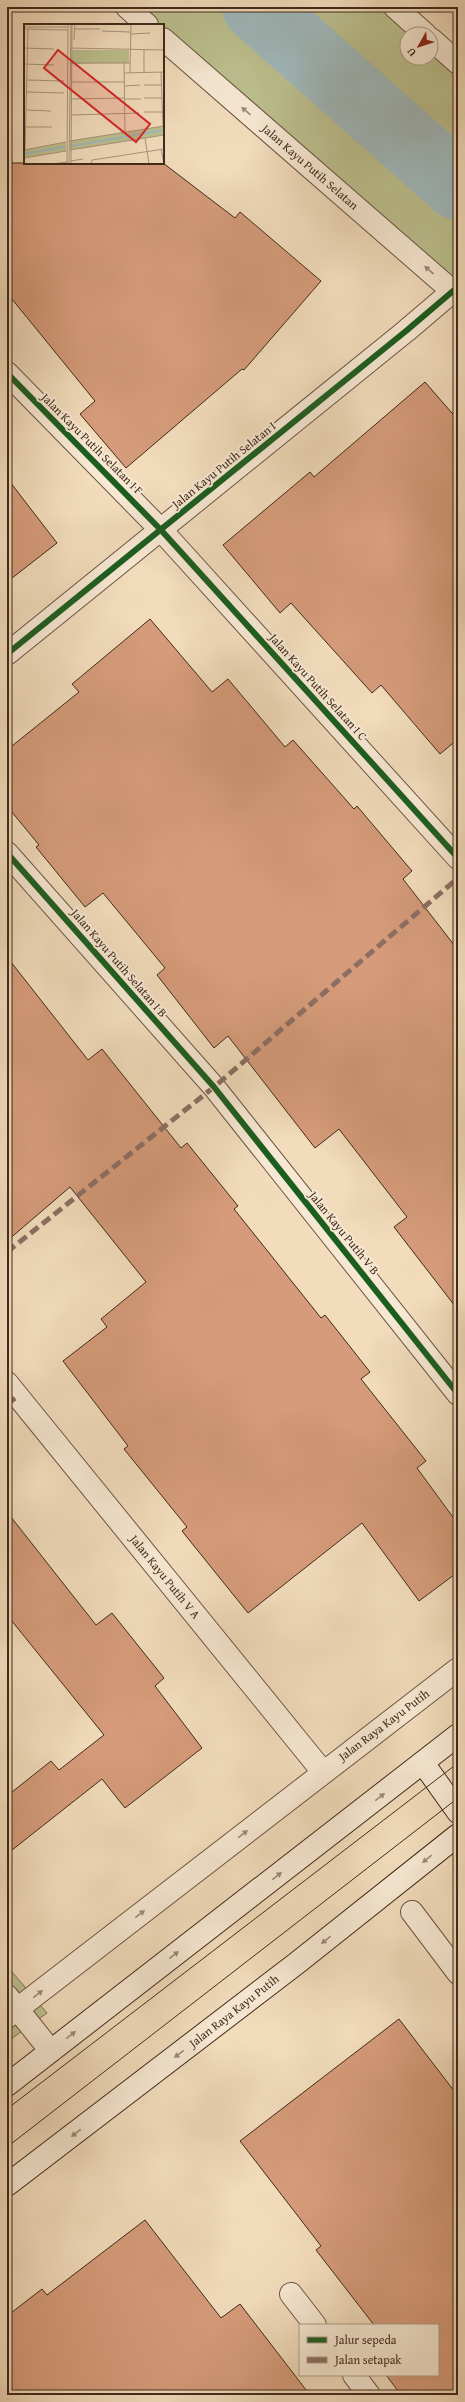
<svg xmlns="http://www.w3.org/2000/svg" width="465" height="2402" viewBox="0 0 465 2402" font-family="'Gentium Book Plus',serif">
  <rect width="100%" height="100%" fill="#f2dcbc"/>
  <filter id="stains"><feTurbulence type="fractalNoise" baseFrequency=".005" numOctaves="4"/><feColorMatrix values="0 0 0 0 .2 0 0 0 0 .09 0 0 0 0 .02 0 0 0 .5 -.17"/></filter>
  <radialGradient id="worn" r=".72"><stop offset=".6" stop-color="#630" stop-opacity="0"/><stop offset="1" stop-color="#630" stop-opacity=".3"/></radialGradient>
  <!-- green -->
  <g fill="#bcc08f" stroke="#7e7555">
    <polygon points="128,7 394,7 424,34 407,34 407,58 431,58 431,40 458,64 458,299 163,38 163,25 148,25"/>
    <polygon points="7,1966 47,2013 7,2042"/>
  </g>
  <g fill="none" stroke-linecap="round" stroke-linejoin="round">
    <!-- river -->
    <polyline stroke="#a0b9bc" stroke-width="68" points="256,7 458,186"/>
  </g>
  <!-- building -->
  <g fill="#d59b7a" stroke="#402a1b">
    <polygon points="7,163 163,163 235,218 240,212 321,281 244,370 242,369 126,468 80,414 95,401 7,293"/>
    <polygon points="425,382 458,420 458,739 440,754 381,685 372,693 291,603 280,613 223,545 310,472 314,477"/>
    <polygon points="7,478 57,543 7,582"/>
    <polygon points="150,619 212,692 228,679 285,747 293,740 354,809 357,806 412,871 403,879 458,950 458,1310 394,1227 407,1217 339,1129 315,1148 228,1036 214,1048 157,975 165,968 103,893 85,907 36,847 39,845 7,806 7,750 79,692 72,684"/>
    <polygon points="7,957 88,1060 102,1049 181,1148 187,1143 238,1206 234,1209 321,1318 325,1315 370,1372 361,1379 426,1461 417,1468 458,1524 458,1572 419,1601 362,1523 248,1613 182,1531 187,1527 124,1449 128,1446 63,1361 107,1327 101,1319 146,1282 70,1187 7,1241"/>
    <polygon points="7,1512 96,1625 112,1613 164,1678 155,1686 202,1748 125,1808 102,1779 7,1854 7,1796 51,1761 59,1770 104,1735 7,1615"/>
    <polygon points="399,2019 458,2096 458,2395 401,2395 386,2375 438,2375 438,2325 374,2325 316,2250 321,2246 240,2141"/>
    <polygon points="145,2220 221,2318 240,2304 310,2395 7,2395 7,2316 42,2289 47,2295"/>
  </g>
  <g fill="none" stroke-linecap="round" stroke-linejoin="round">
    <defs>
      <g id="minor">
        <polyline points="7,373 161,530 458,858"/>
        <polyline points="7,654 406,331 453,291"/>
        <polyline points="7,853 214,1087 458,1394"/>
        <polyline points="7,1383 323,1772"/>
        <polyline points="412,1912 458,1973"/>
        <polyline points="7,1996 50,2050"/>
        <polyline points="291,2294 315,2325"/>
        <polyline points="354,2375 369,2395"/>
      </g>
      <g id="tertiary">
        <polyline points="127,7 147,25"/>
        <polyline points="395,7 425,34"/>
        <polyline points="163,39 458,296"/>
        <polyline points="431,39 458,63"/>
        <polyline points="7,2017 458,1669"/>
      </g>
      <g id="secondary">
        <polyline points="423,1763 458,1812"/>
        <polyline points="7,2085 458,1735"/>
        <polyline points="7,2185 297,1963 458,1835"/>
      </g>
    </defs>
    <!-- minor casing -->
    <use href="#minor" stroke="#6c5643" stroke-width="24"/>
    <!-- tertiary casing -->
    <use href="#tertiary" stroke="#6c5643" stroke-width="24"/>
    <!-- secondary casing -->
    <use href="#secondary" stroke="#402a1b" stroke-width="24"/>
    <!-- minor -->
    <use href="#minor" stroke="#f7e8d3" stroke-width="22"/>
    <!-- tertiary -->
    <use href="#tertiary" stroke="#f7e8d3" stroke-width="22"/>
    <!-- secondary -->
    <use href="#secondary" stroke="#f7e8d3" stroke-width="22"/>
    <!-- tram -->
    <g stroke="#402a1b" stroke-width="1">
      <polyline points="7,2109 458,1763"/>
      <polyline points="7,2147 458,1798"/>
    </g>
    <!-- quiet -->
    <g stroke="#8d6e63" stroke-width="5" stroke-dasharray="10 5" stroke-linecap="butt">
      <polyline points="7,1252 214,1087 458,878"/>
      <polyline points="7,1404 18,1396"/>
    </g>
    <defs>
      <g id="cycleway">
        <polyline points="7,373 161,530 458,858"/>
        <polyline points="7,654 406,331 453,291"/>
        <polyline points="7,853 214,1087 458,1394"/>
      </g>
    </defs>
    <!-- cycleway casing -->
    <use href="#cycleway" stroke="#f7e8d3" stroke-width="8"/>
    <!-- cycleway -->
    <use href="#cycleway" stroke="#1b5e20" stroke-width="6"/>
  </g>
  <!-- one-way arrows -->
  <defs><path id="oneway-solid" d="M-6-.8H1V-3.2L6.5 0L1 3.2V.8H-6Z"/></defs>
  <g fill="#9c8977">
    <use href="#oneway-solid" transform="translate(246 111) rotate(-139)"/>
    <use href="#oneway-solid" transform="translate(429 270) rotate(-139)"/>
    <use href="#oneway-solid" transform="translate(380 1797) rotate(-38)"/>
    <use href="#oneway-solid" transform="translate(243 1834) rotate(-38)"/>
    <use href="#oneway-solid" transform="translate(427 1859) rotate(141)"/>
    <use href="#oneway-solid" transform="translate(277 1876) rotate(-38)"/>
    <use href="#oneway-solid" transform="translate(140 1914) rotate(-38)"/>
    <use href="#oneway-solid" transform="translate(326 1940) rotate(141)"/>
    <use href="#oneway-solid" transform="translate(174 1955) rotate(-38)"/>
    <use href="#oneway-solid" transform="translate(38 1994) rotate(-38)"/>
    <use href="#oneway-solid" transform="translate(71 2035) rotate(-38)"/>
    <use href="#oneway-solid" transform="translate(179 2054) rotate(142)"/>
    <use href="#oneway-solid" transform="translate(76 2133) rotate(142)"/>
  </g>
  <g text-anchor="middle" stroke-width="4" stroke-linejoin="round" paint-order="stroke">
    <!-- street labels -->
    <g font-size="12" fill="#402a1b" stroke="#f7e8d3">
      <text transform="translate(310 167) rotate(41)" y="4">Jalan Kayu Putih Selatan</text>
      <text transform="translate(92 444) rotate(45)" y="4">Jalan Kayu Putih Selatan I F</text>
      <text transform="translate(224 465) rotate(-39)" y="4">Jalan Kayu Putih Selatan I</text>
      <text transform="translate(318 687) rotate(48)" y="4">Jalan Kayu Putih Selatan I C</text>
      <text transform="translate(119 963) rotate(49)" y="4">Jalan Kayu Putih Selatan I B</text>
      <text transform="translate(344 1233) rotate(51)" y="4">Jalan Kayu Putih V B</text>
      <text transform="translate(165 1577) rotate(51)" y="4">Jalan Kayu Putih V A</text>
      <text transform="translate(384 1725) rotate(-37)" y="4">Jalan Raya Kayu Putih</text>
      <text transform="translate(234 2011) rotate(-38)" y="4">Jalan Raya Kayu Putih</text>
    </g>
  </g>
  <!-- overview -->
  <g transform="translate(24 24)">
    <rect width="140" height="140" fill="#f2dcbc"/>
    <path d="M 48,26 L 105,26 L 105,39 L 48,40 ZM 140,102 L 140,111 L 46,126 L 46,117 ZM 42,118 L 42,127 L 0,134 L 0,126 Z" fill="#bcc08f"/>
    <path fill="none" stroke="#a0b9bc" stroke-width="2" d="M 48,122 L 140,106M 0,130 L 40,123"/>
    <path fill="none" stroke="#ab957c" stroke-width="1" d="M 0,3 L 43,3M 0,5 L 43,6M 50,5 L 76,5M 78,7 L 106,8M 106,10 L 126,9M 50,16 L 51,0M 0,24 L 30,25M 47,24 L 140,26M 120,25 L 120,49M 47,39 L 106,39M 100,39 L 101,108M 0,40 L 30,41M 137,48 L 139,102M 100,49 L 140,48M 106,49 L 107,0M 3,56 L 40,57M 48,58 L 101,58M 120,61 L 137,61M 101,62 L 116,61M 3,68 L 40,69M 120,74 L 138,74M 48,75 L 101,74M 101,75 L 117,75M 2,86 L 27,87M 120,88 L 138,88M 48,91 L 115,89M 2,103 L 28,103M 121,114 L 125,140M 46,117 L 140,102M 137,125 L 140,140M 0,126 L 42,118M 1,126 L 4,5M 46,126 L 140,111M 0,134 L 42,127M 47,137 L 59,135M 27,140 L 43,138M 43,140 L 44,0M 45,140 L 47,0M 47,140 L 48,0M 67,140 L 68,136 L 140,125"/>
    <path fill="#d62828" fill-opacity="0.15" stroke="#d62828" stroke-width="2" d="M 34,26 L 126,100 L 112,118 L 20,44 Z"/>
    <rect width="140" height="140" fill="none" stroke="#402a1b" stroke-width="2"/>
  </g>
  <!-- margin -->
  <rect width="465" height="2402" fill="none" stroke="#f2dcbc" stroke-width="24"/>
  <rect x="8" y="8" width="449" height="2386" fill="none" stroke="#402a1b" stroke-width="2"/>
  <rect x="12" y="12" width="441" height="2378" fill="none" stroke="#402a1b"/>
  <!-- legend -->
  <rect x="299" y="2324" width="140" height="52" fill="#f7e8d3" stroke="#ae9c89"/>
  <rect x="307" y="2337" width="20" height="6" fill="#1b5e20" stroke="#ae9c89"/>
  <text x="335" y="2344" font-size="12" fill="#402a1b">Jalur sepeda</text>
  <rect x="307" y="2357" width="20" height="6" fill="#8d6e63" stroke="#ae9c89"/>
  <text x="335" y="2364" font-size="12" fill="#402a1b">Jalan setapak</text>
  <!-- north arrow -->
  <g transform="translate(419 46) rotate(231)"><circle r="19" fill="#f7e8d3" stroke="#ae9c89"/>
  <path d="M0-3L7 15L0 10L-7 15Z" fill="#8f2418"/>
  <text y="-6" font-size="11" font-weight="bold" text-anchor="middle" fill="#402a1b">U</text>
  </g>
  <rect width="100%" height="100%" filter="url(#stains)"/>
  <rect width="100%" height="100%" fill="url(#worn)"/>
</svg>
